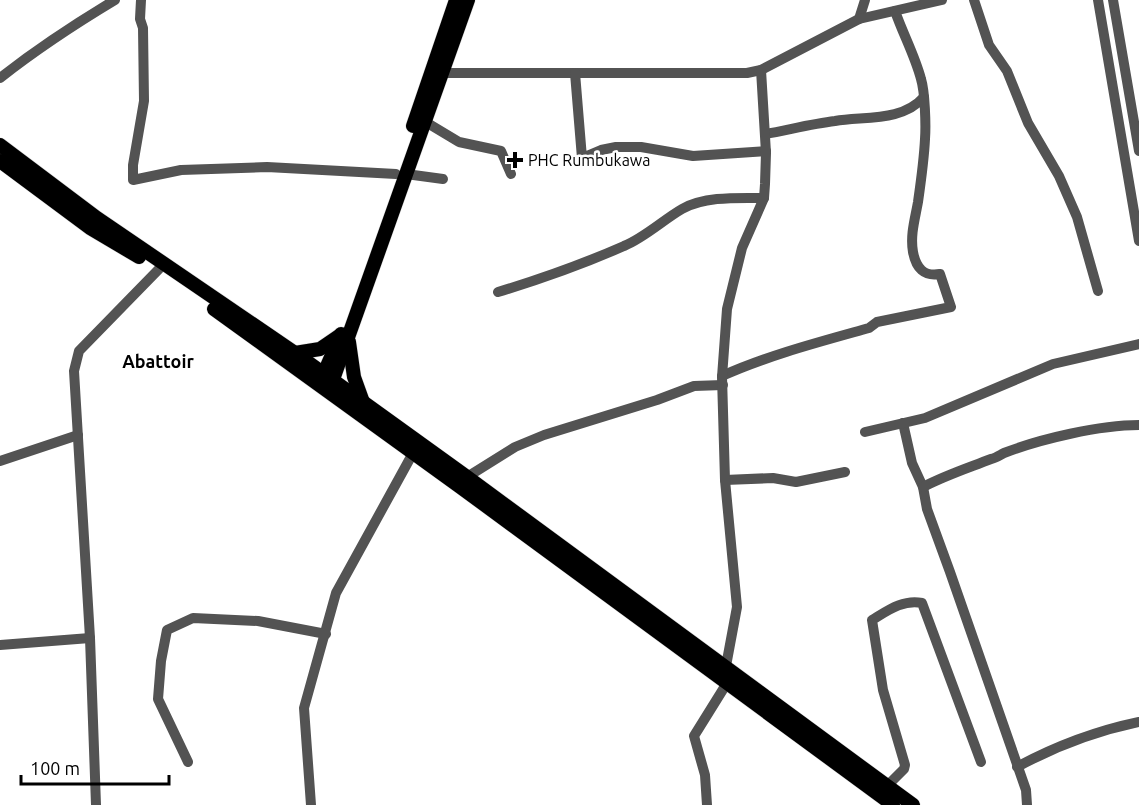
<svg xmlns="http://www.w3.org/2000/svg" width="1139" height="805" viewBox="0 0 1139 805" font-family="Ubuntu,sans-serif">
  <rect width="100%" height="100%" fill="#fff"/>
  <g fill="none" stroke-linecap="round" stroke-linejoin="round">
    <defs>
      <g id="major">
        <polyline points="413,126 456,0"/>
        <polyline points="0,145 97,218 295,353 467,477 913,805"/>
        <polyline points="0,161 90,228 139,257"/>
        <polyline points="214,309 459,486 893,805"/>
        <polyline points="349,342 354,377 363,402"/>
        <polyline points="295,353 320,349 339,336"/>
        <polyline points="321,380 341,334"/>
        <polyline points="330,388 468,0"/>
      </g>
    </defs>
    <!-- major casing -->
    <use href="#major" stroke="#dbdbdb" stroke-width="15"/>
    <!-- minor -->
    <g stroke="#535353" stroke-width="10">
      <polyline points="141,0 140,19 143,28 144,101 133,165 133,180 181,170 267,167 396,174"/>
      <polyline points="974,0 989,45 1007,71 1028,123 1059,176 1077,217 1098,291"/>
      <polyline points="1098,0 1139,241"/>
      <polyline points="1113,0 1139,151"/>
      <polyline points="859,19 865,0"/>
      <polyline points="442,73 747,73 761,70 859,19 942,0"/>
      <polyline points="575,73 582,158 601,150 616,147 641,147 693,156 766,151"/>
      <path d="M 0,78 C 37,49 75,24 115,0"/>
      <polyline points="424,121 459,142 501,151 511,174"/>
      <path d="M 765,134 C 788,130 811,124 835,121 C 864,116 902,122 924,97"/>
      <polyline points="406,174 443,179"/>
      <path d="M 498,292 C 541,279 583,264 624,246 C 644,238 663,220 682,209 C 705,196 738,198 764,198"/>
      <path d="M 722,376 C 769,355 819,342 869,328 L 877,322 L 951,307 L 940,274 C 924,277 916,268 913,252 C 910,235 915,219 918,202 C 921,181 924,160 925,139 C 926,125 925,92 921,79 C 915,56 903,34 895,11"/>
      <polyline points="903,423 912,463 923,487 927,509 950,572 1026,790 1027,805"/>
      <polyline points="865,432 925,418 1053,364 1139,344"/>
      <polyline points="0,461 78,435"/>
      <polyline points="467,477 515,447 544,435 657,400 694,386 723,385"/>
      <polyline points="725,480 773,478 796,482 845,472"/>
      <path d="M 923,487 C 946,475 968,468 991,459 C 996,458 1000,455 1004,453 C 1040,439 1100,425 1139,425"/>
      <polyline points="0,645 90,638"/>
      <polyline points="726,666 737,607 725,480 722,377 727,309 742,248 764,198 765,184 766,153 761,70"/>
      <polyline points="188,762 158,699 161,661 167,630 193,618 258,621 326,634"/>
      <path d="M 1017,767 C 1056,746 1096,731 1139,722"/>
      <path d="M 887,786 L 904,769 L 905,765 L 883,690 L 872,620 C 887,611 903,599 922,603 L 981,762"/>
      <polyline points="96,805 90,638 74,371 79,351 159,269"/>
      <polyline points="311,805 304,708 336,593 413,453"/>
      <polyline points="707,805 705,775 694,736 727,683"/>
    </g>
    <!-- major -->
    <use href="#major" stroke="#000" stroke-width="14"/>
  </g>
  <!-- markers -->
  <path fill="#000" stroke="#fff" stroke-width="2" d="M512 151h6v6h6v6h-6v6h-6v-6h-6v-6h6z"/>
  <g text-anchor="middle" stroke-width="5" stroke-linejoin="round" paint-order="stroke">
    <!-- poi labels -->
    <g font-size="16" fill="#000" stroke="#fff" text-anchor="start">
      <text x="528" y="166">PHC Rumbukawa</text>
    </g>
    <!-- neighbourhood labels -->
    <g font-size="18" font-weight="bold" fill="#000" stroke="#fff">
      <text x="158" y="368">Abattoir</text>
    </g>
  </g>
  <!-- scale -->
  <path d="M21 775v9h148v-9" fill="none" stroke="#000000" stroke-width="3"/>
  <text x="30" y="775" font-size="18" fill="#000000" stroke="#ffffff" stroke-width="4.5" paint-order="stroke">100 m</text>
</svg>
